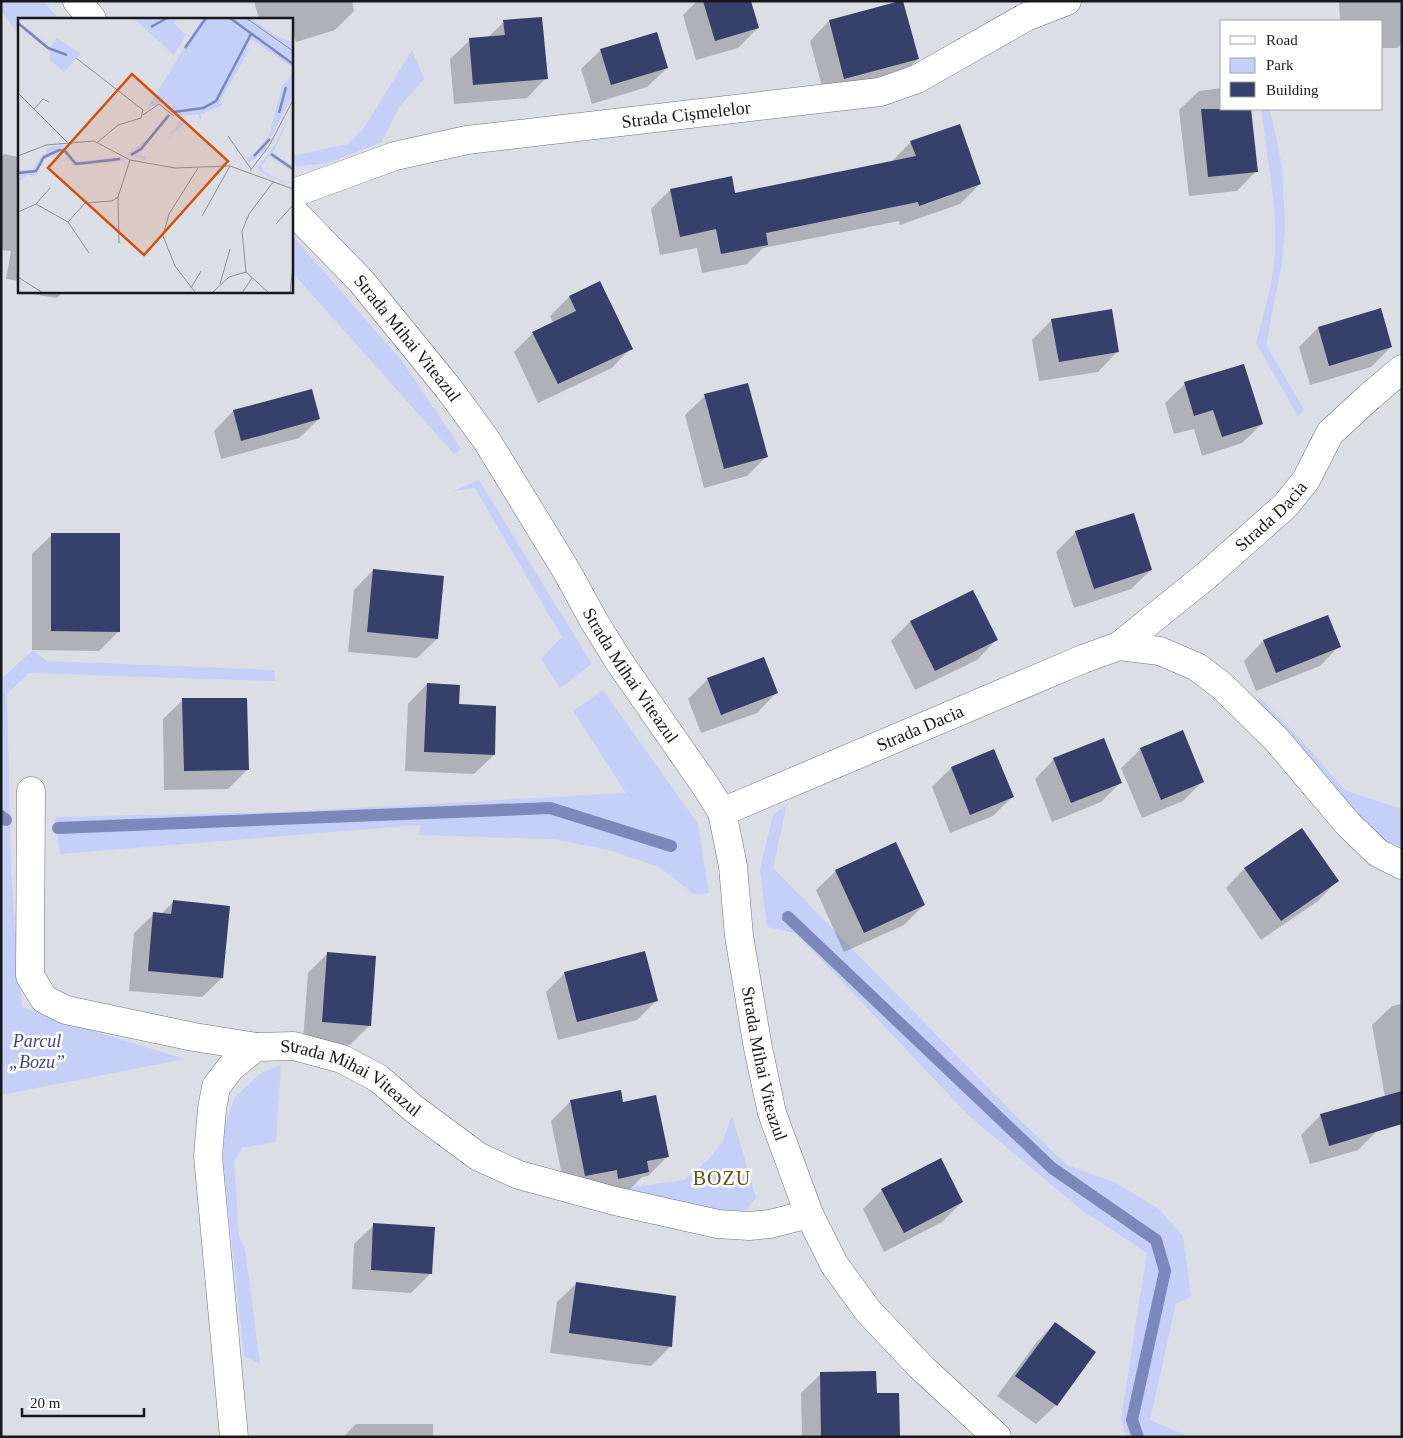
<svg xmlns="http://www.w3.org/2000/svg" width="1403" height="1438" viewBox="0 0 1403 1438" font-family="Georgia,serif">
  <rect width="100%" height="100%" fill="#dcdee6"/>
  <!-- green -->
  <g fill="#c5cff7">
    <polygon points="1,1 43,1 59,19 19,19 19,35 1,11"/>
    <polygon points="412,50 424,79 399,107 382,142 328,163 291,167 291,156 348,144 364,128"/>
    <path d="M 1261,109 L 1270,109 L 1282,166 L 1285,225 L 1282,262 L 1266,345 L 1304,410 L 1298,416 L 1256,343 C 1264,314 1273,284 1275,253 C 1277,205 1267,156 1261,109 Z"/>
    <polygon points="294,238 402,361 461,449 454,454 291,271 291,239"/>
    <polygon points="479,480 592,664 560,688 541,659 562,637 475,488 453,491"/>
    <polygon points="33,650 47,661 274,670 275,681 29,673 7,694 11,872 22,1007 58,1020 185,1059 1,1095 1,679"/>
    <polygon points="603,690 698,824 709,893 694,894 659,867 609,850 553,839 419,835 420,825 60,854 55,817 284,812 626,793 573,711"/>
    <polygon points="1259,697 1301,740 1345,790 1395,807 1402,808 1402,847 1381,839 1256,704"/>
    <polygon points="787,804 773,868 1017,1117 1067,1165 1114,1182 1159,1209 1183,1236 1191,1297 1176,1303 1150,1420 1190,1437 1126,1437 1121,1419 1147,1253 1083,1211 969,1116 796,933 767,927 760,869 773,815"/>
    <path d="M 281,1065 L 276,1141 C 265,1146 253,1145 242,1148 L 234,1162 L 239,1237 L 245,1249 L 260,1364 L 244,1356 L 223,1159 L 225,1124 L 235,1097 L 262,1072 Z"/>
    <polygon points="732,1115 756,1198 746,1210 732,1212 618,1189 685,1180 710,1158 723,1141"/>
  </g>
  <!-- shadow -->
  <g fill="#0003">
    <polygon points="254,1 352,1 354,11 335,30 296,42 291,24 291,19 259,19"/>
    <polygon points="697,1 750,1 758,28 738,48 696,60 683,15"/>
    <polygon points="1339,1 1402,1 1402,43 1397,48 1382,48 1382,21 1340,21"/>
    <polygon points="902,2 918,59 898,79 825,98 810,41 829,21"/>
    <polygon points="504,22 546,78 527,98 454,104 450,59 470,40 487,38"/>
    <polygon points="601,50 667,68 647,87 592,104 581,69"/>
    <polygon points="1222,88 1222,109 1250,109 1256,171 1237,191 1189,196 1179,110 1199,91"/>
    <polygon points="911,142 980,184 960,204 900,225 899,221 763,248 747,264 702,273 697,248 660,255 651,209 670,190 734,194 891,162"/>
    <polygon points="4,154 19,157 19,281 6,279 11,251 1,250 1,158"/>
    <polygon points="599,283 631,348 612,368 538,403 514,352 533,333 553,323 550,316 569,297"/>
    <polygon points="26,291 64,291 57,298 26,293"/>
    <polygon points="1052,320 1117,352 1098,372 1039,381 1032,340"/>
    <polygon points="1318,328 1391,347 1371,367 1310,385 1299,347"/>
    <polygon points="1185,384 1262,424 1242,443 1202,456 1194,429 1174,434 1165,403"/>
    <polygon points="311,390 319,419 299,438 221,459 214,431 233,411"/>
    <polygon points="705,396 766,457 747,476 704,488 685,415"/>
    <polygon points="1076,532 1151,570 1131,589 1074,608 1056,552"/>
    <polygon points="52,535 119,631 99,651 32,650 32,554"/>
    <polygon points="373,570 437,639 417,658 348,652 354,590"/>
    <polygon points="972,591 996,640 977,660 915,690 891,641 910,622"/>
    <polygon points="1327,616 1339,646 1320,666 1256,691 1244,661 1263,641"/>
    <polygon points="708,679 776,693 757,713 701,733 688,699"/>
    <polygon points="427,684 494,755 474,774 405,771 408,704"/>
    <polygon points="183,700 247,770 228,789 164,790 163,719"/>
    <polygon points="1141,749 1202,782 1183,801 1142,818 1121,768"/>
    <polygon points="994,751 1012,797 993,816 950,833 932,787 951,768"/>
    <polygon points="1054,759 1120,783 1101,802 1052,822 1035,779"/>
    <polygon points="1245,868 1337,881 1318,901 1261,940 1226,888"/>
    <polygon points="836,871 924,905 904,925 844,952 816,890"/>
    <polygon points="173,902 228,907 222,978 202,997 129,991 134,933 154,914 161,914"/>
    <polygon points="327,954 370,1025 350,1045 303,1041 308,973"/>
    <polygon points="565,973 657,1000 637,1020 558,1040 546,992"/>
    <polygon points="1402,1004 1402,1099 1386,1102 1372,1025 1392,1006"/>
    <polygon points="570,1102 622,1103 668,1156 648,1176 642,1177 628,1191 566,1195 551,1121"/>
    <polygon points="1321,1115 1378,1130 1358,1150 1310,1164 1301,1135"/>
    <polygon points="882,1190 962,1202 942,1222 884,1252 863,1209"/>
    <polygon points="374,1225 430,1274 411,1293 352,1289 354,1244"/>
    <polygon points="577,1283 675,1297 670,1347 651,1366 550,1353 557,1302"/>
    <polygon points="1055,1323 1056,1405 1036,1424 997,1396 1036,1343"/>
    <polygon points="821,1374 875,1395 899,1437 802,1437 801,1393"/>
    <polygon points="356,1424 433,1424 433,1437 343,1437"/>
  </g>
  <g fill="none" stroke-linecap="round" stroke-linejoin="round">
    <!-- stream -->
    <g stroke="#7d88ba" stroke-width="12">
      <polyline points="1,816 6,820"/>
      <polyline points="58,828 550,808 671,846"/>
      <polyline points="788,917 1052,1168 1156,1240 1165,1271 1132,1420 1138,1437"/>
    </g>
  </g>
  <!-- building -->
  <g fill="#373f6b">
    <polygon points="703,1 751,1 759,28 715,41"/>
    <polygon points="900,1 903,1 919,59 844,79 829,20"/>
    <polygon points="542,17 548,79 473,85 469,38 505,35 503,20"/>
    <polygon points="657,32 668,68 611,85 600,49"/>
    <polygon points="1201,109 1251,109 1258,172 1208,177"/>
    <polygon points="960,124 981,184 919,206 918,202 766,233 768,245 721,254 716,229 680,237 670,189 732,176 735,193 916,156 910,141"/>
    <polygon points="600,281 633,349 558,384 532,332 576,311 569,296"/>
    <polygon points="1381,308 1392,347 1329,366 1318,327"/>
    <polygon points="1112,309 1119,352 1059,362 1051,319"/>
    <polygon points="1244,364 1263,424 1222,437 1213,410 1194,416 1184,382"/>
    <polygon points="748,383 768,457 724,469 704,394"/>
    <polygon points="312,389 320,419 241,441 233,410"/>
    <polygon points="1134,513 1152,570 1094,589 1075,531"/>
    <polygon points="51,533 120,533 120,632 51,631"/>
    <polygon points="373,569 444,576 438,639 367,632"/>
    <polygon points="973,590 998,640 935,671 910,621"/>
    <polygon points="1328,615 1341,647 1276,673 1263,640"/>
    <polygon points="764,657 778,693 721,715 707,678"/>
    <polygon points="427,683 460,685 459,704 496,706 495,755 424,752"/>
    <polygon points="182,698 247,698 249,770 184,771"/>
    <polygon points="1183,730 1204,782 1161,800 1140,748"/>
    <polygon points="1104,738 1122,783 1071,803 1053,758"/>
    <polygon points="994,749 1014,797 970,815 951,767"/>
    <polygon points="1302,828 1339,881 1281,921 1244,868"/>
    <polygon points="896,842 925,905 864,933 835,870"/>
    <polygon points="173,900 230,906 223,978 148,971 153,912 171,914"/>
    <polygon points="645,951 658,1001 577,1022 564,972"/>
    <polygon points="327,952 376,956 371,1026 322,1022"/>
    <polygon points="621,1090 623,1102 656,1095 669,1157 647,1161 649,1172 618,1179 617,1170 585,1176 570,1100"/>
    <polygon points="1402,1091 1402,1124 1329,1146 1320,1114"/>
    <polygon points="941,1158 963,1202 904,1233 881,1189"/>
    <polygon points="373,1223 435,1227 432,1274 371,1270"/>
    <polygon points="576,1282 676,1296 672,1347 569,1333"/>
    <polygon points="1055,1322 1096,1352 1057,1406 1015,1376"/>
    <polygon points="876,1371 877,1393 899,1393 900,1437 821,1437 820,1372"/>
  </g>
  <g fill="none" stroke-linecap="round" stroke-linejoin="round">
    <defs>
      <g id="minor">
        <polyline points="77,1 92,19"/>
        <path id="s1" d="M 291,194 L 395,156 L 467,140 L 880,92 L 917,79 L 1026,17 L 1067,1"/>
        <path id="s2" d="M 291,209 L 361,281 L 449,389 L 487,441 L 566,570 L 594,621 L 618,660 L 707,788 L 722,812 L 733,866 L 739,936 L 758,1048 L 772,1113 L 809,1214 L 834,1264 L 868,1311 L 922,1368 L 997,1437"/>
        <path id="s3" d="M 1119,646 L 1207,575 L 1285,506 L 1306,480 L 1330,433 L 1369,397 L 1402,369"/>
        <polyline points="31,791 30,976 44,999 66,1010 194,1037 256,1047"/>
        <path id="s4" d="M 722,812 L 1083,659 L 1119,646 L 1160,651 L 1197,667 L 1222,686 L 1276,739 L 1348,824 L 1378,853 L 1402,865"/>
        <path id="s5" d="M 234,1437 L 208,1156 L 212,1109 L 216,1087 L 231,1067 L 256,1047 L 294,1046 L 342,1059 L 378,1078 L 414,1109 L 479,1157 L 519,1175 L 615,1201 L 718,1224 L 749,1226 L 770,1224 L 809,1214"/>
      </g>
    </defs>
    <!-- minor casing -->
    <use href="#minor" stroke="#6f7178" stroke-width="29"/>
    <!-- minor -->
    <use href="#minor" stroke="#fff" stroke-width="28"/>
  </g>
  <g text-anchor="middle" stroke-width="5" stroke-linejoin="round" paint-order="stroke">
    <!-- street labels -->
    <g font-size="18" fill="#17181b" stroke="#fff">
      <text dy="6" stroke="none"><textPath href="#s1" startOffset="405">Strada Cișmelelor</textPath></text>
      <text dy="6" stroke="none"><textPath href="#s2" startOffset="174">Strada Mihai Viteazul</textPath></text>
      <text dy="6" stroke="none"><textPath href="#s3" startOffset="200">Strada Dacia</textPath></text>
      <text dy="6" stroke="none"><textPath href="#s2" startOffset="579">Strada Mihai Viteazul</textPath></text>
      <text dy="6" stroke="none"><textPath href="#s4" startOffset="215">Strada Dacia</textPath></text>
      <text dy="6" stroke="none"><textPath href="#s2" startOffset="999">Strada Mihai Viteazul</textPath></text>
      <text dy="6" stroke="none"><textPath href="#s5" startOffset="512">Strada Mihai Viteazul</textPath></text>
    </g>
    <!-- park labels -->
    <g font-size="18" font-style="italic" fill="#3e4888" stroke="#fff">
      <text x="37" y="1047">Parcul<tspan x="37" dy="21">„Bozu”</tspan></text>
    </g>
    <!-- quarter labels -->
    <g font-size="20" letter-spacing="1" fill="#615215" stroke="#fff">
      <text x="722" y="1185">BOZU</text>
    </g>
  </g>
  <!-- overview -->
  <g transform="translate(18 18)">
    <rect width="275" height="275" fill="#dcdee6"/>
    <path d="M 115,0 L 160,0 L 156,5 L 168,17 L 156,37 ZM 185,0 L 232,0 L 258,18 L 275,24 L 275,50 L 233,21 L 229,30 L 231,32 L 202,83 L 205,87 L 183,96 L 183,103 L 180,96 L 165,98 L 165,106 L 149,121 L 163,102 L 142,84 L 128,92 ZM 0,3 L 32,29 L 39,20 L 63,36 L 46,54 L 31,41 L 33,35 L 0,7 ZM 275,55 L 275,77 L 245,134 L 231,145 L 227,139 L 232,140 L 251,118 L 264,68 ZM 275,90 L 255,135 L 275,149 L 275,154 L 251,138 L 243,148 L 245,153 L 274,168 L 242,154 L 240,149 L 258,125 ZM 150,96 L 152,98 L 120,137 L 128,139 L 128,142 L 108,137 L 130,121 ZM 44,127 L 57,144 L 102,139 L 106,142 L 109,147 L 105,143 L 56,148 L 46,135 L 27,141 L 17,158 L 10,157 L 0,164 L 3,158 L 0,152 L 15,152 L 24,137 L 29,135 L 28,130 Z" fill="#c5cff7"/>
    <path fill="none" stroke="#7d88ba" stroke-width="2.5" d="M 212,0 L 275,46M 0,5 L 30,30 L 49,37M 133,9 L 149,0M 167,30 L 188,0M 156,94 L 185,90 L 198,83 L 233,16M 261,95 L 268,69M 253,136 L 275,151M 113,137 L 123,131 L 151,97M 236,138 L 252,121M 0,155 L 18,153 L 26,139 L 41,132 L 47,133 L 58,146 L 102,141"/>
    <path fill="none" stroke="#8d8f95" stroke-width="1" d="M 228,0 L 275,33M 58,40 L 125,92 L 123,100 L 100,107 L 80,124M 0,75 L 49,124M 16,91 L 25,81 L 31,84M 125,97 L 141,86 L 156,98M 210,118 L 233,151M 0,138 L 28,127 L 76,123 L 112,142 L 157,150 L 212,148 L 275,171M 232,153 L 251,128 L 275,82M 100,179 L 101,225M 18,186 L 32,170M 0,194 L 18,186 L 50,204 L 67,185 L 94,183 L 100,179 L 112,142M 184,198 L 212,148M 50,204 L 71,235M 258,206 L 275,187M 0,259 L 25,275M 202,266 L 212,231M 173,270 L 183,253M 177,274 L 157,248 L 145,218 L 151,196 L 180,150M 194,275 L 211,259 L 228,254M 224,275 L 234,260M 251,275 L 228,254 L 224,213 L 231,196 L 256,163M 272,275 L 275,247"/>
    <path fill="#d3520e" fill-opacity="0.15" stroke="#d3520e" stroke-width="2.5" d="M 114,56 L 210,143 L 126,237 L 30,150 Z"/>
    <rect width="275" height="275" fill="none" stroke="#17181b" stroke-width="2.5"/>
  </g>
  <!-- border -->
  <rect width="1403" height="1438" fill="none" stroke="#17181b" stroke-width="5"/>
  <!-- legend -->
  <rect x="1220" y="20" width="162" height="90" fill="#ffffff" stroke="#a2a3a4"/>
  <rect x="1230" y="36" width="25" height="8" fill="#ffffff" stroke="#a2a3a4"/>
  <text x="1266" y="45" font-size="15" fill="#17181b">Road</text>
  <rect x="1230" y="58" width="25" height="15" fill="#c5cff7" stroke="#a2a3a4"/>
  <text x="1266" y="70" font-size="15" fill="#17181b">Park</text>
  <rect x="1230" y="82" width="25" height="15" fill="#373f6b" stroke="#a2a3a4"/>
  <text x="1266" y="95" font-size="15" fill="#17181b">Building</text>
  <!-- scale -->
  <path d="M22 1408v8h122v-8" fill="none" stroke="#17181b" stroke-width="2.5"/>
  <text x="30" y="1408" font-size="15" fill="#17181b" stroke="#ffffff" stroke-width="4" paint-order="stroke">20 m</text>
</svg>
